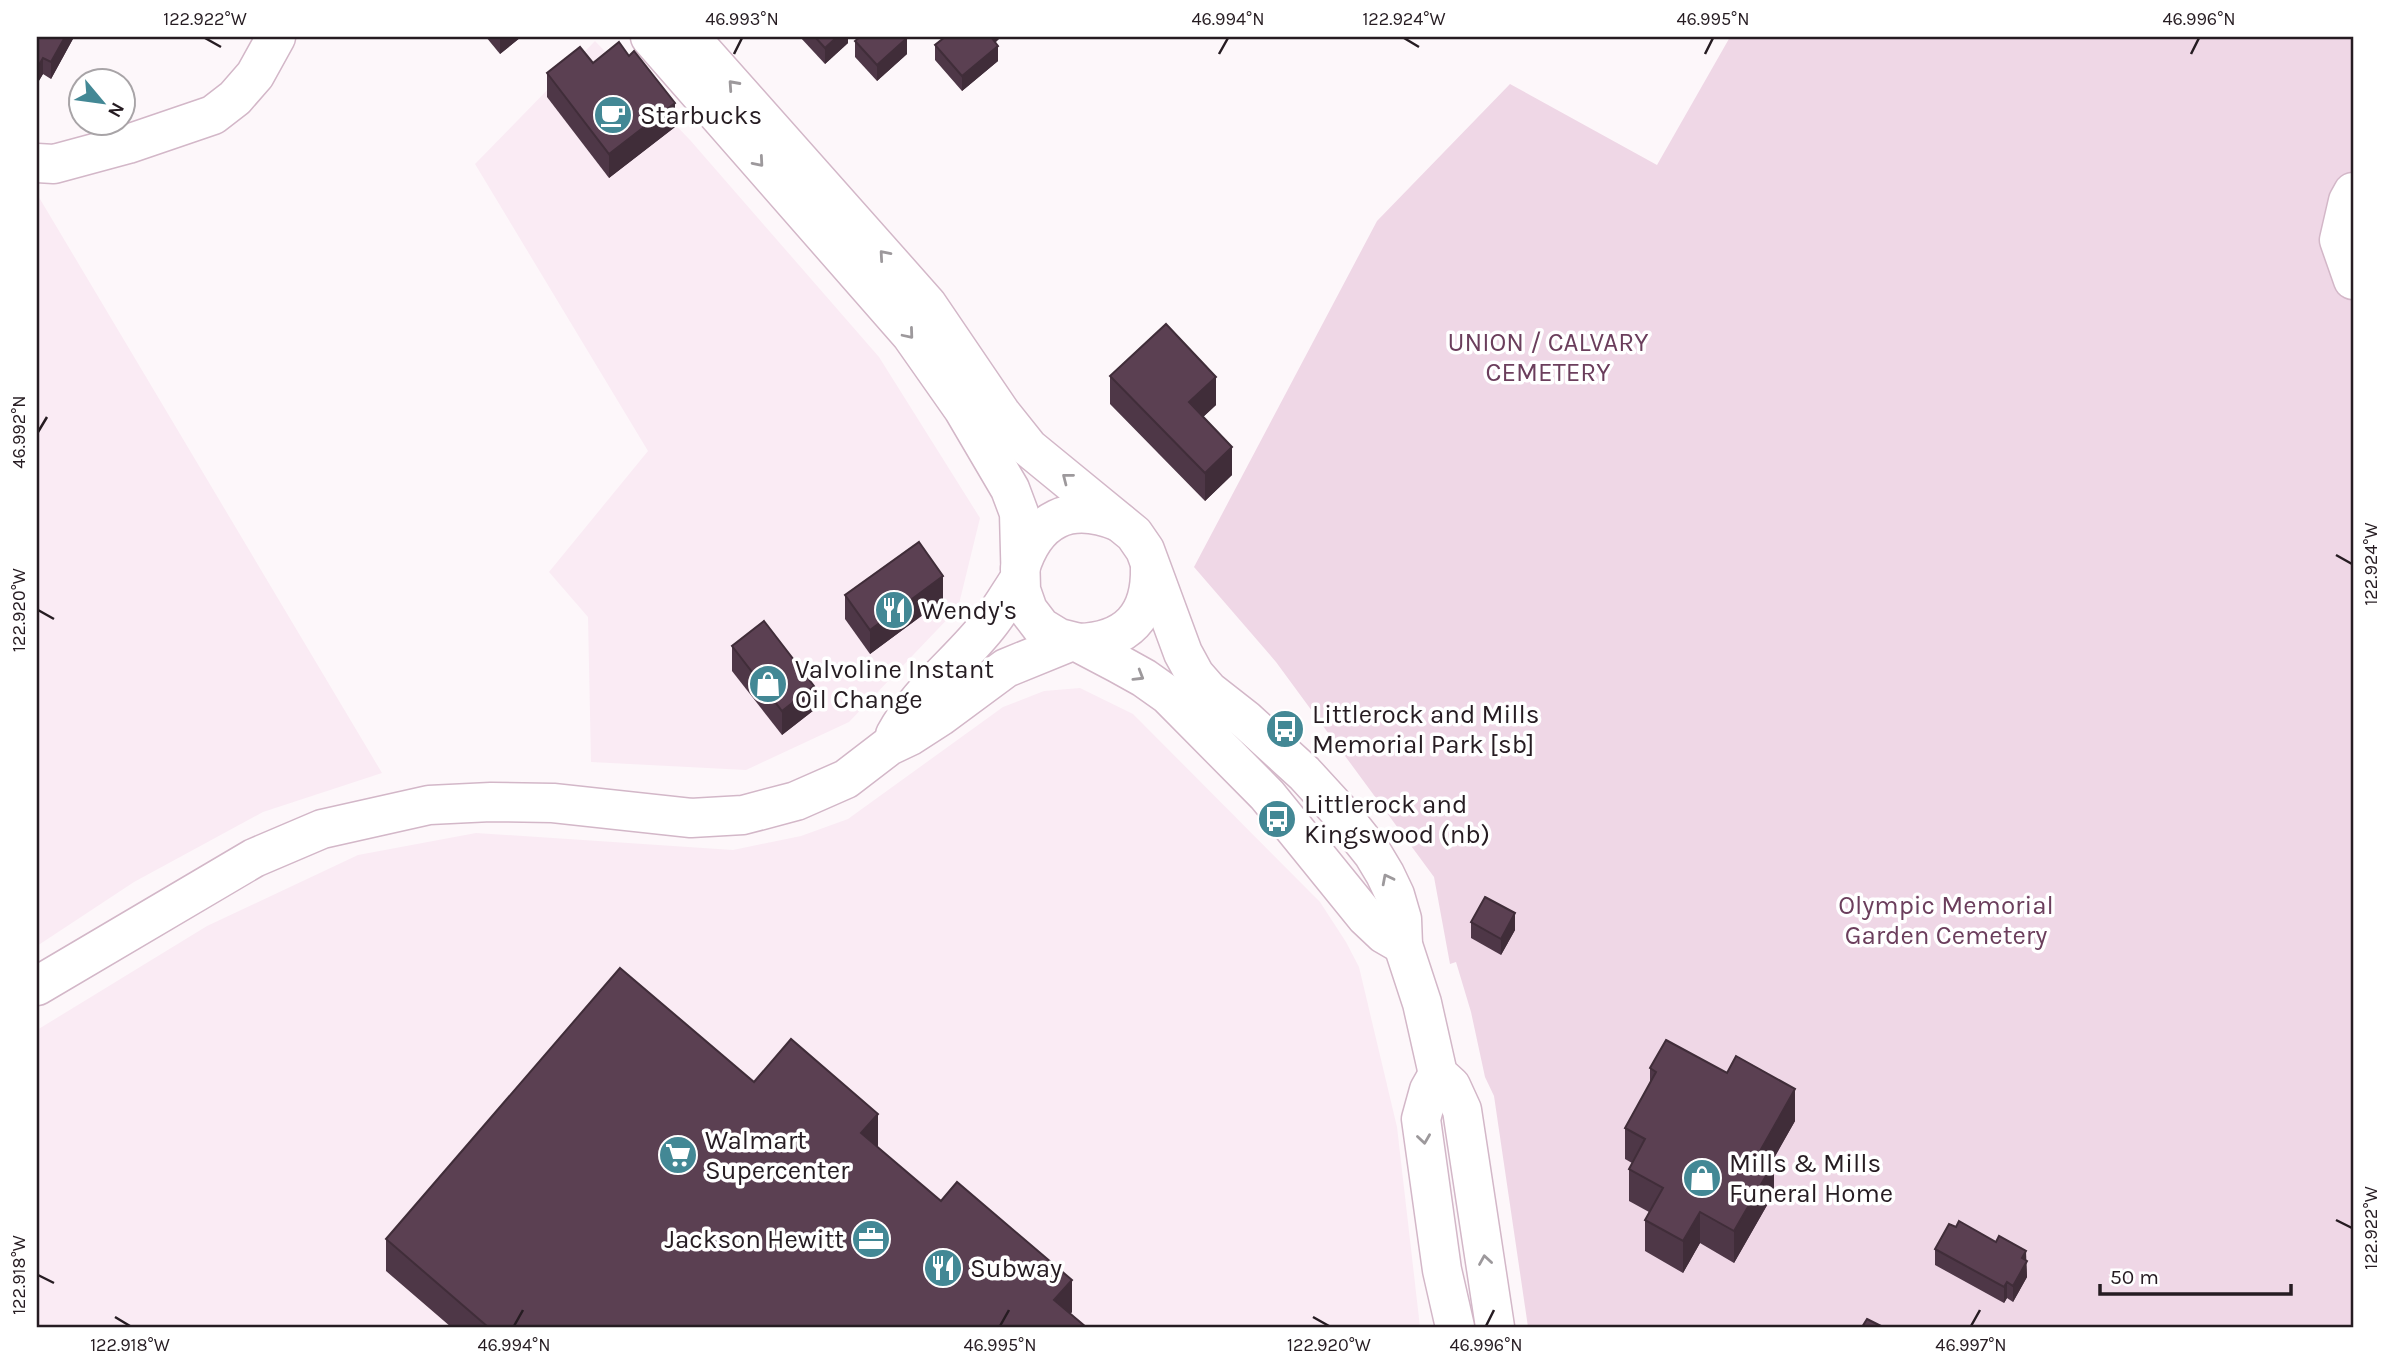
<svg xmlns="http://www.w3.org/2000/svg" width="2390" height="1364" viewBox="0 0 2390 1364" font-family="Karla,sans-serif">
  <rect width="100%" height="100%" fill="#fdf7fa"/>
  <!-- built -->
  <g fill="#faebf4">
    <polygon points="595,41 690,140 879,357 980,518 958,608 849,722 746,770 591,762 588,617 549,572 648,451 475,164"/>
    <polygon points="37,194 382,773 263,812 134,882 37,946"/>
    <polygon points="1080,688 1133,714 1320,902 1346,942 1359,967 1397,1127 1420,1327 37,1327 37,1030 207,926 358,855 476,833 733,850 801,836 848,819 1003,707 1044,691"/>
  </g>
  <!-- green -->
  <polygon fill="#efd7e6" points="1730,37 2353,37 2353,1327 1528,1327 1494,1096 1485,1077 1471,1012 1456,962 1450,964 1434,877 1276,662 1194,567 1377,221 1510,84 1657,165"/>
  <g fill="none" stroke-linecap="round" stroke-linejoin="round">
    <defs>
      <g id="minor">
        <polyline points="37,163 54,164 128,144 213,115 235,98 255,75 276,37"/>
        <polyline points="2353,192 2348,201 2339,240 2353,280"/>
        <path d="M 895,735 C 918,692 961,661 990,623 C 1001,609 1010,593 1020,578"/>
        <polyline points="37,986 254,858 322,829 429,805 491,802 553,803 691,818 743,815 796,801 846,779 889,746 910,736 941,716 1006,668 1070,642"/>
      </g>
      <g id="major">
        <polyline points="650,37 911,335 963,409 1010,489 1019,513 1021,590 1028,610 1041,627 1059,638 1079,643 1117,663 1144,678 1168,695 1267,795 1366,917 1384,934 1403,945"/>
        <polyline points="690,37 927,304 1001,413 1029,448 1134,534 1145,550 1183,653 1195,675 1209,691 1246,720 1304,773 1338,810 1373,854 1385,874 1395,895 1402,919 1403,945 1422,1003 1438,1074 1451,1086 1462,1110 1495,1327"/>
        <path d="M 1020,569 C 1036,518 1070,502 1119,522"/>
        <path d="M 1079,643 C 1127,641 1151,616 1150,568"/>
        <polyline points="1438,1074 1429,1090 1421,1119 1442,1270 1455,1327"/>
      </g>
    </defs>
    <!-- minor casing -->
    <use href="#minor" stroke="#d3b7c8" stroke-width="41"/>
    <!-- major casing -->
    <use href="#major" stroke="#d3b7c8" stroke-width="41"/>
    <!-- minor -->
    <use href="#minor" stroke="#fff" stroke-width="38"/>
    <!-- major -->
    <use href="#major" stroke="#fff" stroke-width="38"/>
  </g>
  <!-- wall -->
  <g fill="#4e3747">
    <polygon points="37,37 74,37 51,79 43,74 37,84"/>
    <polygon points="486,37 521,37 500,54"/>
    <polygon points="800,37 848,37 848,43 825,64"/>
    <polygon points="945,37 1001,37 995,42 998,61 962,91 935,60 935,45"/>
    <polygon points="855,41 907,54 877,81 855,57"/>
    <polygon points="593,63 675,127 609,178 547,97 547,73"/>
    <polygon points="1110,376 1216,405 1203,417 1232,475 1205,501 1110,404"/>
    <polygon points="845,595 943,600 870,654 845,619"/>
    <polygon points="732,646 814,710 782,735 732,671"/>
    <polygon points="1471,922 1515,930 1501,955 1471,938"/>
    <polygon points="1650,1068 1795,1121 1772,1161 1774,1193 1734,1263 1700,1243 1683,1273 1645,1251 1645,1220 1649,1212 1629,1201 1629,1169 1632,1163 1625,1159 1625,1128 1650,1083"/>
    <polygon points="754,1082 878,1146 877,1147 1072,1312 1070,1314 1086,1327 451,1327 386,1271 386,1239"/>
    <polygon points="1956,1227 2026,1260 2027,1277 2013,1302 2007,1298 2004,1303 1935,1265 1935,1249"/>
  </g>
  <!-- shaded-wall -->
  <g fill="#402d39">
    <polygon points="65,37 74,37 51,79 51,62"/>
    <polygon points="500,37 521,37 500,54"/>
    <polygon points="837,37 848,37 848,43 825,64 825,48"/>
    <polygon points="989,37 1001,37 989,49"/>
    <polygon points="907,38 907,54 877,81 877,65"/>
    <polygon points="998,46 998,61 962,91 962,76"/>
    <polygon points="43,58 43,74 37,84 37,68"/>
    <polygon points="675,103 675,127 609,178 609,154"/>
    <polygon points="1216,377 1216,405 1189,430 1189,402"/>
    <polygon points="1232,447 1232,475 1205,501 1205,473"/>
    <polygon points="943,576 943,600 870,654 870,630"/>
    <polygon points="814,686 814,710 782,735 782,711"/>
    <polygon points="1515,913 1515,930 1501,955 1501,939"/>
    <polygon points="1795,1089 1795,1121 1759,1185 1759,1153"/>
    <polygon points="878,1114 878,1146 861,1165 861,1133"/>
    <polygon points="1774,1162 1774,1193 1734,1263 1734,1231"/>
    <polygon points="1700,1212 1700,1243 1683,1273 1683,1241"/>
    <polygon points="2026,1251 2027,1277 2013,1302 2013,1286 2022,1258"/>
    <polygon points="1072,1280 1072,1312 1058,1327 1054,1300"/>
    <polygon points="2007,1282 2007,1298 2004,1303 2004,1287"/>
  </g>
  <!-- building -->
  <g fill="#5b4052" stroke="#402d39" stroke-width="2">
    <polygon points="37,37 65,37 51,62 43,58 37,68"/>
    <polygon points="815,37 837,37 825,48"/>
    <polygon points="860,37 905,37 907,38 877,65 855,41"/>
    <polygon points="945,37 991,37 998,46 962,76 935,45"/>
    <polygon points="619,42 629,56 634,51 675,103 609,154 547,73 580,47 593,63"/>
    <polygon points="1166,324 1216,377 1189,402 1232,447 1205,473 1110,376"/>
    <polygon points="919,542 943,576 870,630 845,595"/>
    <polygon points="764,621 814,686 782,711 732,646"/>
    <polygon points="1485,897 1515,913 1501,939 1471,922"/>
    <polygon points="620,968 754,1082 791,1039 878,1114 861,1133 941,1201 957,1182 1072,1280 1054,1300 1086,1327 488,1327 386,1239"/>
    <polygon points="1666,1040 1727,1073 1736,1056 1795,1089 1759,1153 1774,1162 1734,1231 1700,1212 1683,1241 1645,1220 1663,1188 1629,1169 1645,1139 1625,1128 1656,1072 1650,1068"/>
    <polygon points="1959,1221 1996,1242 1999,1236 2026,1251 2022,1258 2027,1261 2013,1286 2007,1282 2004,1287 1935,1249 1949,1224 1956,1227"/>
    <polygon points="1867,1319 1883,1327 1862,1327"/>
  </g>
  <!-- one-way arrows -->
  <defs><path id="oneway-chevron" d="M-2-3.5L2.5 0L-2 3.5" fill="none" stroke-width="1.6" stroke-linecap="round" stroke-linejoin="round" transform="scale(1.75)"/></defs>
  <g stroke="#9d999c">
    <use href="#oneway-chevron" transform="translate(733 85) rotate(-132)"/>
    <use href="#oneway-chevron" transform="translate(759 162) rotate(49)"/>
    <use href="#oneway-chevron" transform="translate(884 255) rotate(-131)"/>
    <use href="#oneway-chevron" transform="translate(909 334) rotate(50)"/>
    <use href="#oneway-chevron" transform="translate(1067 478) rotate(-142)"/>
    <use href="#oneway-chevron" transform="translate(1139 676) rotate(31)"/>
    <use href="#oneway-chevron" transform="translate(1387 879) rotate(-117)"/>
    <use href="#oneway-chevron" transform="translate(1424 1139) rotate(82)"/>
    <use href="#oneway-chevron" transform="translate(1485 1260) rotate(-99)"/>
  </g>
  <!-- ticks -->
  <path fill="none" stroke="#261c22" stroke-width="2.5" d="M 205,38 L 221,47M 1404,38 L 1419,47M 734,54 L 742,38M 1219,54 L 1228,38M 1705,54 L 1713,38M 2191,54 L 2199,38M 38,432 L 47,417M 2336,555 L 2352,564M 38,610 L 54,619M 2336,1220 L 2352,1228M 38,1275 L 54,1283M 115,1317 L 130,1326M 1313,1317 L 1329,1326M 514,1326 L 523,1310M 1000,1326 L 1009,1310M 1486,1326 L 1494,1310M 1971,1326 L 1980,1310"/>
  <!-- icons -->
  <defs>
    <symbol id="cafe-disc" viewBox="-11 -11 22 22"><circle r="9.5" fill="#438895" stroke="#fff"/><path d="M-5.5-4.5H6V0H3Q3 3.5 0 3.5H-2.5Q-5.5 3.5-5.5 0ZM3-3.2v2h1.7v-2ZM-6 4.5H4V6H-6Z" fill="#fff"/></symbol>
    <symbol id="restaurant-disc" viewBox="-11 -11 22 22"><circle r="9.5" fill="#438895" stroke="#fff"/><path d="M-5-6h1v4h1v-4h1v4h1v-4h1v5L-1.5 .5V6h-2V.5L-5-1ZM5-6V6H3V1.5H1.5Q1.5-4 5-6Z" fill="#fff"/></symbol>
    <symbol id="shop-disc" viewBox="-11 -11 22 22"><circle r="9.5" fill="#438895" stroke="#fff"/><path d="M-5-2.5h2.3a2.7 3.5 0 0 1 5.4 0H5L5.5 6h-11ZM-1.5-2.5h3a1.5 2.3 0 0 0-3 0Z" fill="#fff"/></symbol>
    <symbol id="bus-disc" viewBox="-11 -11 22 22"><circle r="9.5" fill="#438895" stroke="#fff"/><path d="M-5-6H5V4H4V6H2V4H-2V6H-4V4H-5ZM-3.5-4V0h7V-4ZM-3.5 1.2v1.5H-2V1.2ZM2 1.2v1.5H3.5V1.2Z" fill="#fff"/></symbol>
    <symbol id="supermarket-disc" viewBox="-11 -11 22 22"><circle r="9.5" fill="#438895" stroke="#fff"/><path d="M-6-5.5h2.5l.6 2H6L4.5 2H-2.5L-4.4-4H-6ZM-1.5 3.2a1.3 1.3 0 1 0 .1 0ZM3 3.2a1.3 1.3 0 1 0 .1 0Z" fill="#fff"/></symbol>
    <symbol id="office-disc" viewBox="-11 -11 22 22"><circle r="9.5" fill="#438895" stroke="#fff"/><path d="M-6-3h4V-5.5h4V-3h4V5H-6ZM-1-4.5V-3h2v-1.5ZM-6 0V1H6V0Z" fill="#fff"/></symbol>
  </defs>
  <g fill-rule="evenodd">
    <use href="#cafe-disc" x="591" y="93" width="44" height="44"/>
    <use href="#restaurant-disc" x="872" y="588" width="44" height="44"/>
    <use href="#shop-disc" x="746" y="662" width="44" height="44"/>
    <use href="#bus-disc" x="1263" y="707" width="44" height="44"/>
    <use href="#bus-disc" x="1255" y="797" width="44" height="44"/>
    <use href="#supermarket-disc" x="656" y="1133" width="44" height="44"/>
    <use href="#shop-disc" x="1680" y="1156" width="44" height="44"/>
    <use href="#office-disc" x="849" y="1217" width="44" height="44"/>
    <use href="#restaurant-disc" x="921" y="1246" width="44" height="44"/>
  </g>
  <g text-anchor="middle" stroke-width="7" stroke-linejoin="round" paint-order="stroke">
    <!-- poi labels -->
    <g font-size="26" fill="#261c22" stroke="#fff" text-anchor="start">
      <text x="640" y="124">Starbucks</text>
      <text x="921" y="619">Wendy's</text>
      <text x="795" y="678">Valvoline Instant<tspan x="795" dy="30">Oil Change</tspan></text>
      <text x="1312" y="723">Littlerock and Mills<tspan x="1312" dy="30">Memorial Park [sb]</tspan></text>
      <text x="1304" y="813">Littlerock and<tspan x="1304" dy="30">Kingswood (nb)</tspan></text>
      <text x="705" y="1149">Walmart<tspan x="705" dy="30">Supercenter</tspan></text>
      <text x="1729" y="1172">Mills &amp; Mills<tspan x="1729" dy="30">Funeral Home</tspan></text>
      <text x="844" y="1248" text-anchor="end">Jackson Hewitt</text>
      <text x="970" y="1277">Subway</text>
    </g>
    <!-- park labels -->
    <g font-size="26" fill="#6b3e5c" stroke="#fff">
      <text x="1548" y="351">UNION / CALVARY<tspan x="1548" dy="30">CEMETERY</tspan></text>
      <text x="1946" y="914">Olympic Memorial<tspan x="1946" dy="30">Garden Cemetery</tspan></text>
    </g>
  </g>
  <!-- border -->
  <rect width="2390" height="1364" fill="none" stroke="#ffffff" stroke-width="77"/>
  <!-- north arrow -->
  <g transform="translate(102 102) rotate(119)"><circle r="33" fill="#ffffff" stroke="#a8a4a7" stroke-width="2"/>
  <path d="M0-5L12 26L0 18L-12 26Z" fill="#438895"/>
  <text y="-10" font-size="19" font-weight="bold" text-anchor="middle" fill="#261c22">N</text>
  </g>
  <!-- scale -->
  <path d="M2100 1284v10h191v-10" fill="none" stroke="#261c22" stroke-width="3.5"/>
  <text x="2110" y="1284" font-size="21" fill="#261c22" stroke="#ffffff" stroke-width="5" paint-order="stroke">50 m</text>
  <rect x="38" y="38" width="2314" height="1288" fill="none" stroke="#261c22" stroke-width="2.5"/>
  <g font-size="18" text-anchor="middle" fill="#261c22">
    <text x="205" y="25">122.922°W</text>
    <text x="742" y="25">46.993°N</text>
    <text x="1228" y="25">46.994°N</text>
    <text x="1404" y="25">122.924°W</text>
    <text x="1713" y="25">46.995°N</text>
    <text x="2199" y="25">46.996°N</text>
    <text transform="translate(19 432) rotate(-90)" y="6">46.992°N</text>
    <text transform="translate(2371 564) rotate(-90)" y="6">122.924°W</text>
    <text transform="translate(19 610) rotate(-90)" y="6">122.920°W</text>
    <text transform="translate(2371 1228) rotate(-90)" y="6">122.922°W</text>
    <text transform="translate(19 1275) rotate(-90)" y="6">122.918°W</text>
    <text x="130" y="1351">122.918°W</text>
    <text x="514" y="1351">46.994°N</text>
    <text x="1000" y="1351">46.995°N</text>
    <text x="1329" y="1351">122.920°W</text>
    <text x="1486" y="1351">46.996°N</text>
    <text x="1971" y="1351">46.997°N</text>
  </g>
</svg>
